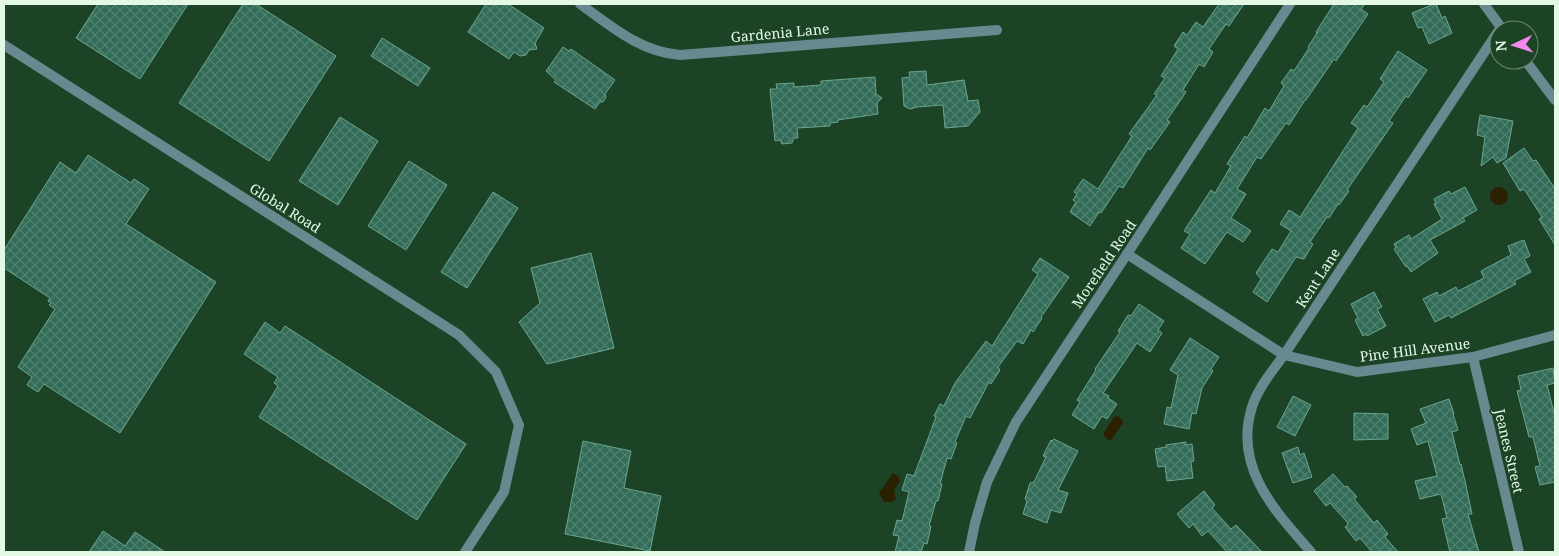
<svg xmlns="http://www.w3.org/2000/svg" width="1559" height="556" viewBox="0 0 1559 556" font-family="'Noto Serif',serif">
  <defs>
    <pattern id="building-cross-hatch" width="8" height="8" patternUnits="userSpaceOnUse" patternTransform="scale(1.25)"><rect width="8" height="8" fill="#326b58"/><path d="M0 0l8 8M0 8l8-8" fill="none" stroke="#508170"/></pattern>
  </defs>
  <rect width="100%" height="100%" fill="#1c4325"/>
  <!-- water -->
  <g fill="#2b2000">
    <circle cx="1499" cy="196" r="9"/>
    <polygon points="1117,416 1122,419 1123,423 1112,439 1109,440 1104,436 1104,433 1114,417"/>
    <polygon points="893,473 898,476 900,481 894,490 896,499 892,502 884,502 879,493"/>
  </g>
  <!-- building -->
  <g fill="url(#building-cross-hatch)" stroke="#6ba590">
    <polygon points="98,4 188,4 140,79 76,38"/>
    <polygon points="243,4 256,4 336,56 269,161 179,103"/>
    <polygon points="486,4 508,4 544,28 535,43 537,49 529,50 526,55 520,56 514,52 509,59 468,32"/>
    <polygon points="1219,4 1244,4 1229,26 1226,24 1209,49 1213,52 1204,67 1199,64 1183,90 1186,92 1167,120 1170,122 1150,150 1148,148 1123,188 1119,186 1101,213 1099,212 1090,226 1070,212 1076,202 1073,200 1077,194 1074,192 1083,179 1098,189 1132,136 1129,134 1157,95 1154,94 1165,78 1161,76 1178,49 1174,46 1183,32 1187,35 1196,22 1203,27"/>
    <polygon points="1334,4 1365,4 1361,9 1368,14 1336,61 1334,59 1306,100 1305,100 1289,125 1286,123 1261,159 1257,157 1237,189 1246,194 1231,218 1251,231 1243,242 1227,232 1205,264 1181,248 1190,234 1184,231 1211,190 1215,193 1231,166 1227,164 1245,136 1247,138 1265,108 1269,111 1284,86 1281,83 1291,69 1294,71 1309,48 1308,47 1317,33 1316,32"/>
    <polygon points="1434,4 1436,4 1442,18 1445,16 1452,33 1429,44 1422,27 1418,28 1412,13"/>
    <polygon points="382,38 430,68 418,86 371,56"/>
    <polygon points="563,47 569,51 571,49 615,80 605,94 606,97 603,102 600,102 595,109 554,82 556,80 546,71"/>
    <polygon points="1398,51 1427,70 1408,98 1406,96 1389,121 1393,123 1347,190 1349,191 1339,205 1338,204 1329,218 1327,217 1310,242 1313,244 1304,259 1296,257 1267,302 1253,292 1261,279 1256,273 1272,249 1278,252 1291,231 1280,224 1289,210 1300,217 1358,128 1351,123 1364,105 1367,107 1384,82 1380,79"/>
    <polygon points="926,71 927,85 964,80 968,101 978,100 980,112 968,126 945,128 943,105 917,107 910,109 904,106 902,78 910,77 909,72"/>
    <polygon points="875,77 876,94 882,98 877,103 878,114 838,120 838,122 830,123 830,126 797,128 798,138 794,138 792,143 782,144 780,140 775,141 770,89 777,89 776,84 794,83 794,87 821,85 821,81"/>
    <polygon points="1480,115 1513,121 1506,158 1497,163 1493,157 1481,166 1485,137 1477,135"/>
    <polygon points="340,117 378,141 338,205 299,181"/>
    <polygon points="1524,148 1533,161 1536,160 1555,189 1555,245 1539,219 1542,217 1524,189 1520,191 1503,163"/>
    <polygon points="88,155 131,183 134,179 149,189 126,224 216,282 120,433 44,384 38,392 27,385 32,377 18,367 55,309 49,305 51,303 48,301 50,298 4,268 4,250 60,162 76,173"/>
    <polygon points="409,161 447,185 406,250 368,226"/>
    <polygon points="1465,187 1477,210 1463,218 1465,221 1430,240 1438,253 1411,272 1407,266 1406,267 1394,249 1396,248 1394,244 1409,235 1411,239 1442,219 1434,204 1436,203 1434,199 1449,191 1451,194"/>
    <polygon points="493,192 518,208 467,288 441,272"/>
    <polygon points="1524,240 1530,256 1524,259 1531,272 1514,281 1516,284 1451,318 1449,315 1435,322 1423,299 1437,292 1439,296 1456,287 1458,291 1484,278 1481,271 1511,255 1508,246"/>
    <polygon points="591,253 614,348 547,364 519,322 540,303 531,268"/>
    <polygon points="1040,258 1069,277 1041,317 1042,318 1033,332 1031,330 1023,344 1017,341 998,367 1000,370 991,384 989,382 970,418 966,416 955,442 957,443 951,459 947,458 940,484 942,484 938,501 936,501 929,526 931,526 927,544 924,543 921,552 895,552 899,536 893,535 897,520 902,521 909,492 902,490 907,474 914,476 936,417 934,416 940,404 944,406 955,383 986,341 992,346 1038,274 1032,270"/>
    <polygon points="1374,292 1382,307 1377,309 1386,326 1367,336 1366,334 1363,336 1355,320 1358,318 1351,304"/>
    <polygon points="1139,304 1164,321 1158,330 1162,333 1150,352 1137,343 1103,393 1109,396 1108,398 1117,404 1107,419 1102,416 1094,429 1072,415 1080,402 1077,400 1096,370 1095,369 1120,332 1118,331 1128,315 1131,316"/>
    <polygon points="265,322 280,333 285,326 466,444 417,520 259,417 278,386 274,383 278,377 244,354"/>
    <polygon points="1190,338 1219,357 1211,369 1213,371 1202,388 1196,414 1192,413 1189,429 1164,424 1167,407 1171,408 1178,375 1170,370"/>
    <polygon points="1553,368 1555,383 1547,385 1554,413 1555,412 1555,482 1540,485 1535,467 1540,466 1533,437 1529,437 1517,391 1521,390 1518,376"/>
    <polygon points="1293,396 1311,405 1295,436 1277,427"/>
    <polygon points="1449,399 1454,414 1453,414 1458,430 1452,432 1460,465 1461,464 1465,481 1472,514 1468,514 1479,552 1450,552 1442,519 1447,518 1441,494 1420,499 1415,481 1437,476 1428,441 1417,445 1411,429 1426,423 1420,409"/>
    <polygon points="1354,413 1388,414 1388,439 1354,440"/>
    <polygon points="1054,439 1078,451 1058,490 1068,493 1061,513 1051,510 1047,523 1023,514 1027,501 1025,499 1030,483 1034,482 1046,457 1043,456 1051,440 1052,441"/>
    <polygon points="583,441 631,451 624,488 661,496 650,551 565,534"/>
    <polygon points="1186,442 1186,445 1192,444 1194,461 1191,462 1193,478 1167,481 1165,466 1158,467 1155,449 1166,447 1166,445"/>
    <polygon points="1298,447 1300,455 1304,453 1312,477 1293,483 1282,453"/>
    <polygon points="1333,474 1345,487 1347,486 1357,497 1354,499 1374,523 1377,520 1388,534 1385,537 1398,552 1372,552 1360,538 1356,541 1345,527 1348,524 1347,522 1330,503 1326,506 1314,491"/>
    <polygon points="1204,491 1215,505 1212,508 1231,529 1236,525 1262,552 1227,552 1208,531 1202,536 1193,524 1189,528 1177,514"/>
    <polygon points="103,531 125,546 135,532 165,552 89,552"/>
  </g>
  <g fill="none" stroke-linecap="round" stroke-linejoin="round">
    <!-- street -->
    <g stroke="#68898f" stroke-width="10">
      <path d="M 580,4 C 611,26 640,52 680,55 L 997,30"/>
      <polyline points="1484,4 1503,30"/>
      <polyline points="4,45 459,335 496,372 519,425 504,492 465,552"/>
      <polyline points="1525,60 1555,100"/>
      <polyline points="1127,254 1284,355 1357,372 1473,357 1555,335"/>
      <polyline points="1473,357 1519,552"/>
      <polyline points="969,552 975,523 987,482 1016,422 1127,254 1290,4"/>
      <path d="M 1311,552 C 1275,511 1233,467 1252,407 C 1258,388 1273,370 1284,355 L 1501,27"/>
    </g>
  </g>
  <g text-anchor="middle" stroke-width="4" stroke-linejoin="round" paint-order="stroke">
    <!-- street labels -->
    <g font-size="14" fill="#e3f9e6" stroke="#1c4325">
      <text transform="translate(780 33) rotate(-5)" y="5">Gardenia Lane</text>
      <text transform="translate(285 208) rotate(32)" y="5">Global Road</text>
      <text transform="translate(1104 264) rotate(-56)" y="5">Morefield Road</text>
      <text transform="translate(1318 278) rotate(-57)" y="5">Kent Lane</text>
      <text transform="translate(1415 350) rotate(-7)" y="5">Pine Hill Avenue</text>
      <text transform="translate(1509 451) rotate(77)" y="5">Jeanes Street</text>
    </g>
  </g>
  <!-- border -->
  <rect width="1559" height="556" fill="none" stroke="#e3f9e6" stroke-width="10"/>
  <!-- north arrow -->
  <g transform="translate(1514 45) rotate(266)"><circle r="24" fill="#1c4325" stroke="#6c8c72"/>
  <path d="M0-4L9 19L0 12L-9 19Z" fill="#f589ef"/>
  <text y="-8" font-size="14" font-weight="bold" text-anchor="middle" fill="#e3f9e6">N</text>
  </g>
</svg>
